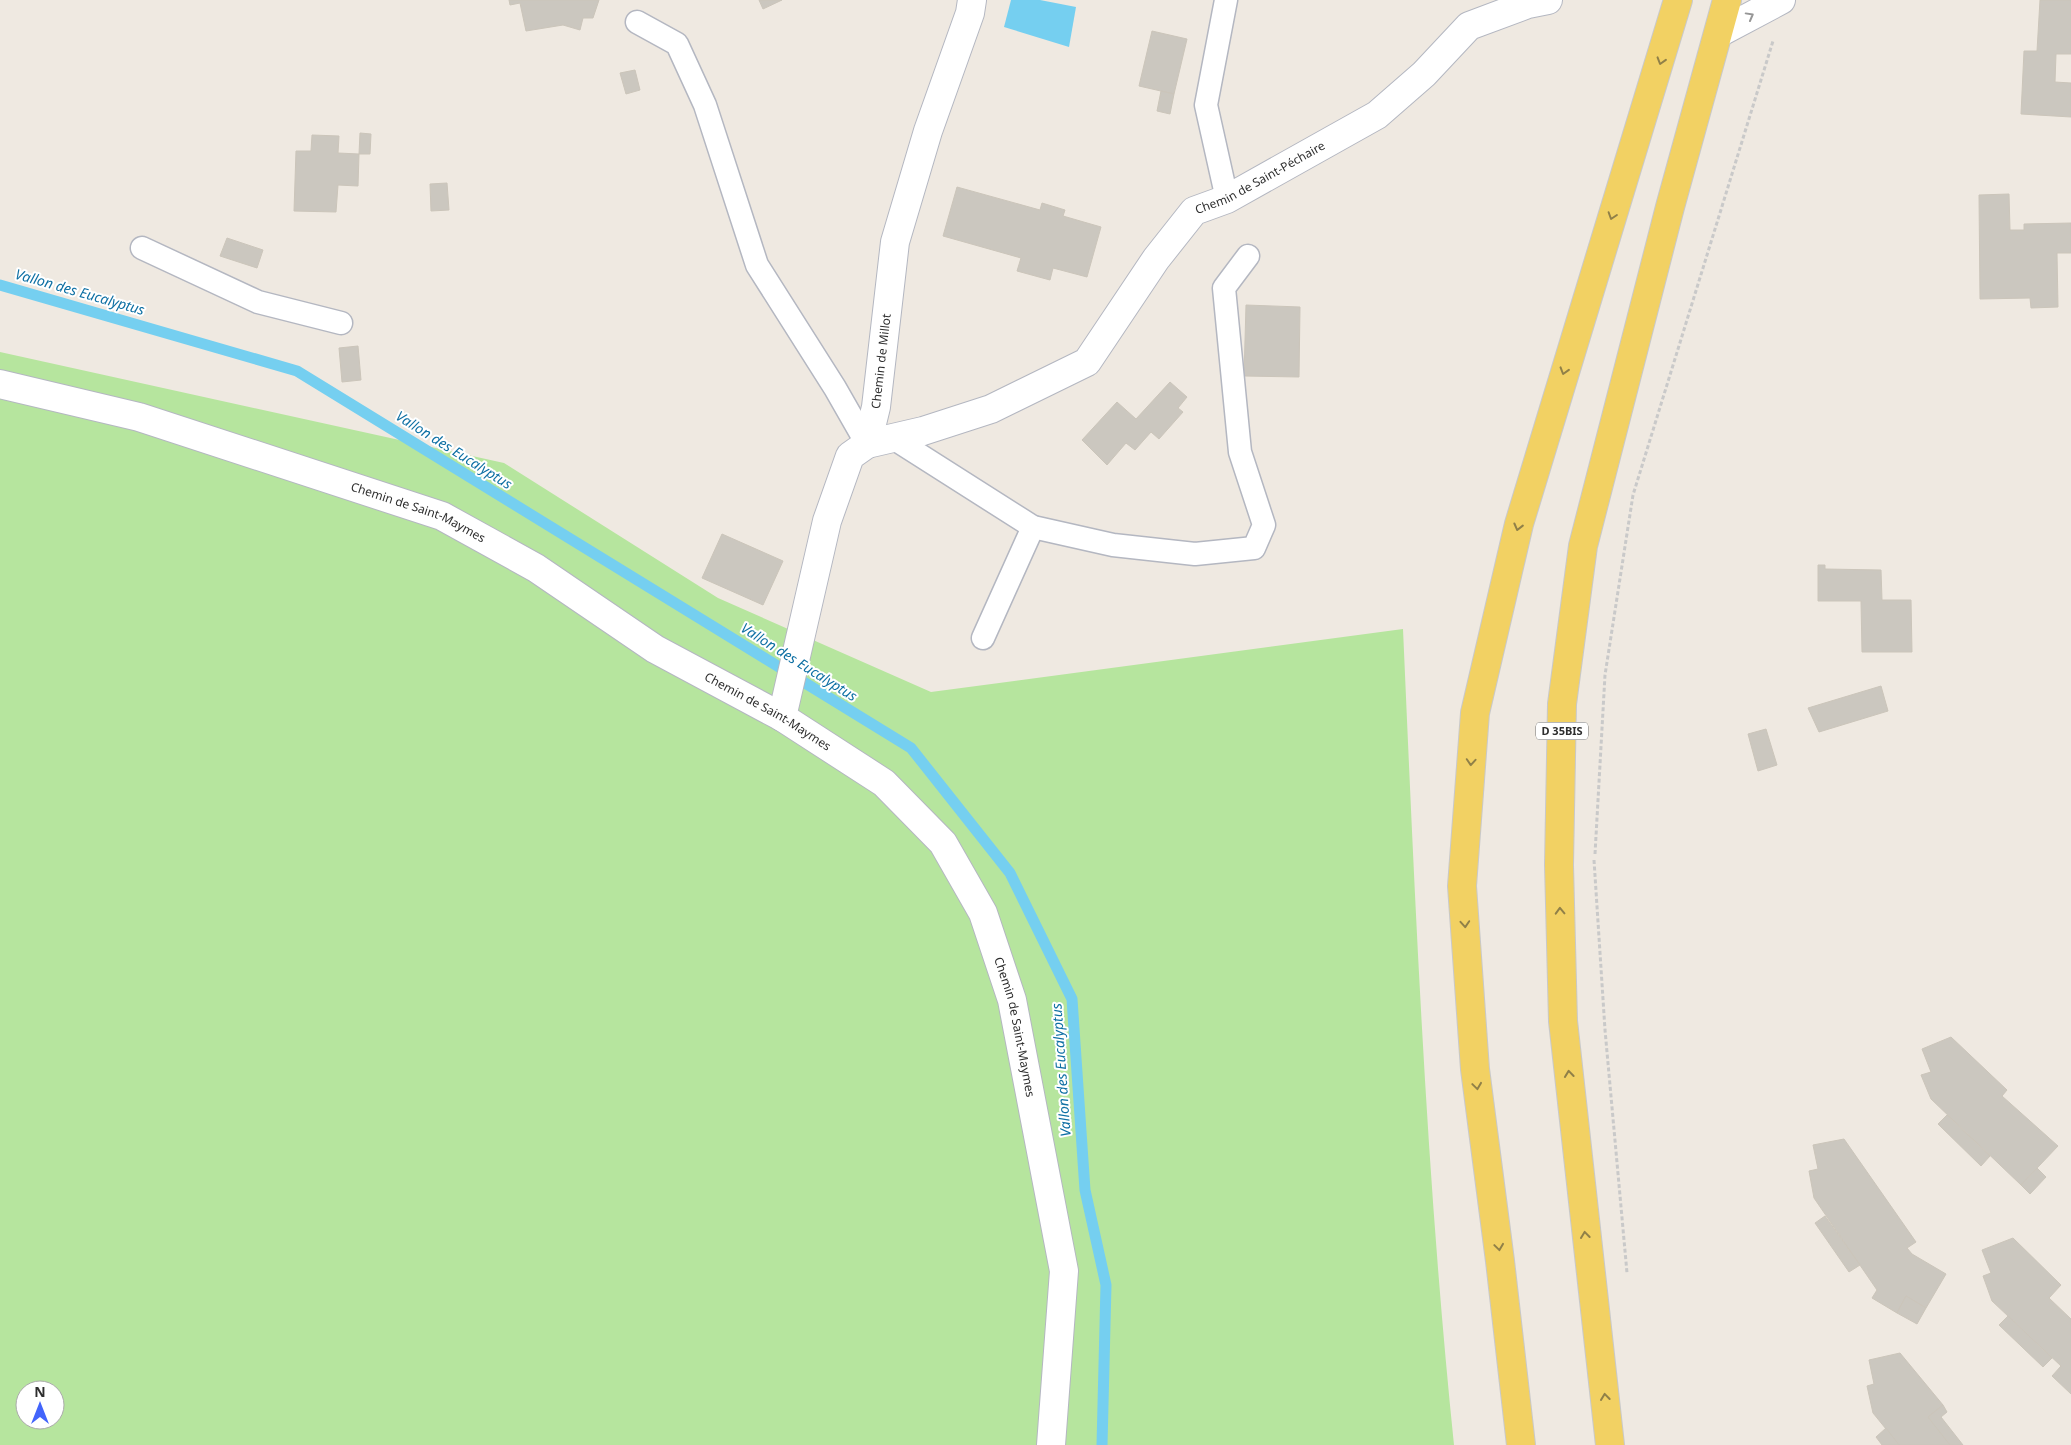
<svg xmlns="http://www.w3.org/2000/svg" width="2071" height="1445" viewBox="0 0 2071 1445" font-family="'Noto Sans',sans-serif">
  <rect width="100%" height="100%" fill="#efe9e1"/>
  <!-- green -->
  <path fill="#b6e59e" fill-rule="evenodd" d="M 0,352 L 504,463 L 718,598 L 931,692 L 1403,629 C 1415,901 1426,1174 1454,1445 L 0,1445 ZM 25,1390 L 55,1390 L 55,1420 L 25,1420 Z"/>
  <!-- water -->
  <polygon fill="#75cff0" points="1011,0 1040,0 1076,7 1069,47 1004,27"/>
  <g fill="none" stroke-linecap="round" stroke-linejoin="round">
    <!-- stream -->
    <polyline stroke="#75cff0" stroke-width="11" points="0,285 297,371 911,748 1010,873 1072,999 1085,1190 1106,1285 1102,1445"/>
  </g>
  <!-- building -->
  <g fill="#cbc7bf" stroke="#cbc5ba">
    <polygon points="509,0 599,0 593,18 583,18 580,30 563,25 526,31 520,3 510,5"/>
    <polygon points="759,0 782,0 763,9"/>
    <polygon points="2040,0 2071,0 2071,54 2056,54 2055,82 2071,83 2071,117 2021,114 2024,51 2037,51"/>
    <polygon points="1152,31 1187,39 1174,94 1139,86"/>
    <polygon points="635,70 640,90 626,94 620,73"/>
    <polygon points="1161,91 1174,94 1170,114 1157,111"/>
    <polygon points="360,133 371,134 370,154 359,154"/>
    <polygon points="312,135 339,136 338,153 359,154 358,186 338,185 336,212 294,211 296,151 311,151"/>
    <polygon points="447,183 449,210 431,211 430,184"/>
    <polygon points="957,187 1040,210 1042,203 1065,210 1063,216 1101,227 1087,277 1053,268 1050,280 1017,271 1021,258 943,236"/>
    <polygon points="2009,194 2010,230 2024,230 2024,224 2071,223 2071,253 2057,253 2058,307 2031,308 2030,298 1980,299 1979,195"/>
    <polygon points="227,238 263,250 257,268 220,256"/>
    <polygon points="1246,305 1300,307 1299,377 1244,376"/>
    <polygon points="358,346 361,380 342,382 339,348"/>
    <polygon points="1170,382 1187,397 1178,408 1183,412 1159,439 1151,432 1135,450 1126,443 1107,465 1082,440 1117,402 1136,419"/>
    <polygon points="722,534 783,561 763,605 702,578"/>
    <polygon points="1818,565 1825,565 1825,569 1881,570 1882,600 1911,600 1912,652 1862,652 1861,601 1818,601"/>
    <polygon points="1881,686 1888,711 1819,732 1808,708"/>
    <polygon points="1766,729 1777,765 1758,771 1748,734"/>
    <polygon points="1951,1037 2007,1090 2002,1096 2058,1146 2021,1185 1931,1099 1921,1075 1931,1072 1922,1049"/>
    <polygon points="1947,1115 1990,1156 1981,1166 1938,1124"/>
    <polygon points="1844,1139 1916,1242 1907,1248 1912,1254 1946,1274 1926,1308 1906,1296 1897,1313 1872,1298 1877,1290 1814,1198 1809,1171 1818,1169 1813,1145"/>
    <polygon points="2037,1168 2046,1177 2030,1194 2021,1185"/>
    <polygon points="1825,1216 1860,1265 1849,1272 1815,1223"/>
    <polygon points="2013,1238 2061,1285 2049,1298 2071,1319 2071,1394 2052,1376 2061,1366 1992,1301 1983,1276 1991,1273 1982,1250"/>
    <polygon points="1906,1296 1926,1308 1917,1324 1897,1313"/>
    <polygon points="2008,1316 2052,1358 2043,1367 1999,1325"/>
    <polygon points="1900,1353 1943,1405 1928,1417 1950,1445 1899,1445 1873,1413 1867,1386 1874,1384 1869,1360"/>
    <polygon points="1943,1405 1947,1412 1941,1417 1963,1445 1950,1445 1928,1417"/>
    <polygon points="1886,1428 1899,1445 1882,1445 1876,1437"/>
  </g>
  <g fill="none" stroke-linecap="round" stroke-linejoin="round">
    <defs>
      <g id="lane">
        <polyline points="1226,0 1206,105 1227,199"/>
        <polyline points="637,22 677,44 705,105 757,265 835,388 867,444"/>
        <polyline points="142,248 258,302 341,323"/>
        <polyline points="893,438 1033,527 1113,545 1195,554 1254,548 1264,525 1240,452 1224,288 1248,256"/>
        <polyline points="983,638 1033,527"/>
      </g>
      <g id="street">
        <polyline points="1719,33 1781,0"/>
        <path id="s1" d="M 0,384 L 139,417 L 442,516 L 536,568 L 655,649 L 782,717 L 884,783 L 943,843 L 983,913 L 1012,1000 L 1064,1271 L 1051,1445"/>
        <path id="s2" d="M 867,444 L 923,431 L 991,409 L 1087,362 L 1156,259 L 1194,211 L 1227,199 L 1377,115 L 1424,74 L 1469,26 L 1528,4 L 1548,0"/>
        <path id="s3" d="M 782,717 L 827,521 L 850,456 L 867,444 L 876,407 L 895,242 L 928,131 L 970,13 L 972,0"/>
      </g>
      <g id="primary">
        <polyline points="1521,1445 1500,1261 1475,1069 1462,886 1475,713 1519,524 1678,0"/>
        <polyline points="1610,1445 1563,1021 1559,865 1562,704 1583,546 1670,207 1727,0"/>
      </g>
    </defs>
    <!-- lane casing -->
    <use href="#lane" stroke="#b4b7c1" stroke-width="25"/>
    <!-- street casing -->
    <use href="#street" stroke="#b4b7c1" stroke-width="30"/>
    <!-- primary casing -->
    <use href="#primary" stroke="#c9c9c9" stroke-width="30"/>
    <!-- path -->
    <g stroke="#c9c9c9" stroke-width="3" stroke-dasharray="4 2.5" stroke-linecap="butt">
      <polyline points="1595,854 1605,675 1633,495 1773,41"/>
      <polyline points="1594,860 1605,1030 1627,1273"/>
    </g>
    <!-- lane -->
    <use href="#lane" stroke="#fff" stroke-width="22"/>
    <!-- street -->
    <use href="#street" stroke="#fff" stroke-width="28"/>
    <!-- primary -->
    <use href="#primary" stroke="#f2d163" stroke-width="28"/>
  </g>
  <!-- one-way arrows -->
  <defs><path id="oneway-chevron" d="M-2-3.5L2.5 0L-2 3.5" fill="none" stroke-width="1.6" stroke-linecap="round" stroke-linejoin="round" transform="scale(1.25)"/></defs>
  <use stroke="#969696" href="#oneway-chevron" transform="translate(1750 16) rotate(-29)"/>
  <g stroke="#908048">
    <use href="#oneway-chevron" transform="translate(1661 61) rotate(107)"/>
    <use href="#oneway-chevron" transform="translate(1612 216) rotate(108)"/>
    <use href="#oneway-chevron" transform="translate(1564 371) rotate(107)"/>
    <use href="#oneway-chevron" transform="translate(1518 527) rotate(104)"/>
    <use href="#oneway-chevron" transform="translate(1471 762) rotate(94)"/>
    <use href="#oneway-chevron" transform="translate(1560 911) rotate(-92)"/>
    <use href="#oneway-chevron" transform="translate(1465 924) rotate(86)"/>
    <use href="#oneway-chevron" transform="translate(1569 1074) rotate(-96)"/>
    <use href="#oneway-chevron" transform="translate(1477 1086) rotate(82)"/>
    <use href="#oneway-chevron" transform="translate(1585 1235) rotate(-97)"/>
    <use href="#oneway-chevron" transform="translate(1499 1247) rotate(82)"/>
    <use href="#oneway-chevron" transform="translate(1605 1397) rotate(-97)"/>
  </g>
  <g text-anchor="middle" stroke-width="4" stroke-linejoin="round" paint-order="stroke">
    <!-- shield labels -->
    <rect fill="#fff" stroke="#6d6d6d" stroke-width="1" x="1536" y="722.5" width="52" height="17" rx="4"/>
    <g font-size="11" font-weight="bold" fill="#2e2e2e">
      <text x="1562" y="735">D 35BIS</text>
    </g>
    <!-- street labels -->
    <g font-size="12" fill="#2e2e2e" stroke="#fff">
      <text dy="4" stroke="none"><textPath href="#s2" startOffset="495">Chemin de Saint-Péchaire</textPath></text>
      <text dy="4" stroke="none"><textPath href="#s3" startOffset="375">Chemin de Millot</textPath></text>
      <text dy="4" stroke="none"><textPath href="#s1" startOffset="438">Chemin de Saint-Maymes</textPath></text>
      <text dy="4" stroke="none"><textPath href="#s1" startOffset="842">Chemin de Saint-Maymes</textPath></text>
      <text dy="4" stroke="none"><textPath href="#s1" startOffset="1262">Chemin de Saint-Maymes</textPath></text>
    </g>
    <!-- water labels -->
    <g font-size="14" font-style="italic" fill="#0d6fa3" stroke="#fff">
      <text transform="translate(80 292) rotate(16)" y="5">Vallon des Eucalyptus</text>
      <text transform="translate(454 450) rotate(32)" y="5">Vallon des Eucalyptus</text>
      <text transform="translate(799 662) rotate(32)" y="5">Vallon des Eucalyptus</text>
      <text transform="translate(1061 1070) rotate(-94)" y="5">Vallon des Eucalyptus</text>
    </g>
  </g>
  <!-- north arrow -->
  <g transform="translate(40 1405)"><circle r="24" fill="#ffffff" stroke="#ababab"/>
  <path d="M0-4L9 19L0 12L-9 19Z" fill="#4264fb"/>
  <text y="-8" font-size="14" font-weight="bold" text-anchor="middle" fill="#2e2e2e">N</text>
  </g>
</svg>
